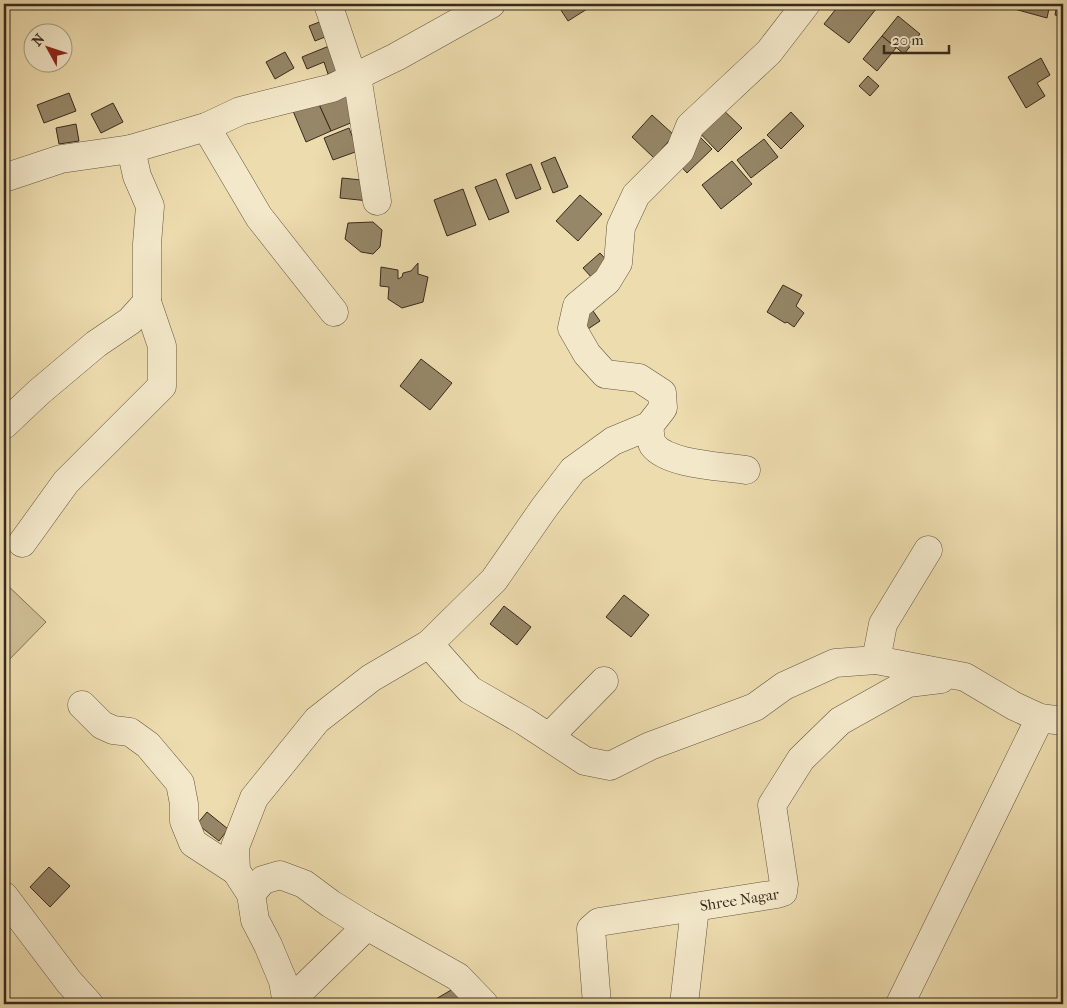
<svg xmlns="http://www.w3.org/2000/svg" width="1067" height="1008" viewBox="0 0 1067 1008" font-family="'IM FELL French Canon',serif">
  <rect width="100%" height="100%" fill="#eddcae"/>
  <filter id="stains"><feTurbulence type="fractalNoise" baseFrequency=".004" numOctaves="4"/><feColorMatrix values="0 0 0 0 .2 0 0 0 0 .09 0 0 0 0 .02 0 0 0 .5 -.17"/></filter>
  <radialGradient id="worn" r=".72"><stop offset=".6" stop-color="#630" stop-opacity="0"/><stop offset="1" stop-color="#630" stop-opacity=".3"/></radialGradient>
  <!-- green -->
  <polygon fill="#cebe95" stroke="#837458" points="4,582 46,622 4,665"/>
  <!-- building -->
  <g fill="#968768" stroke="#382a1c">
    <polygon points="557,4 595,4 568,21"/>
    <polygon points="840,4 880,4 849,43 824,24"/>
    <polygon points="996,4 1019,4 1018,10"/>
    <polygon points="1019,4 1050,4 1047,18 1018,10"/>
    <polygon points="1057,4 1063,4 1063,17 1055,15"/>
    <polygon points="898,16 920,34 904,54 882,36"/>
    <polygon points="330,18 335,33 315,41 309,26"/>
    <polygon points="882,36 896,48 877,71 863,59"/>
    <polygon points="334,44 344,68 328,74 324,62 307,69 302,57"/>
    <polygon points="285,52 294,68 275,79 266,62"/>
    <polygon points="1041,58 1050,75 1037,83 1045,96 1026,108 1008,77"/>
    <polygon points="868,76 879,86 870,96 859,86"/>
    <polygon points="352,86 363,118 331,131 317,100"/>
    <polygon points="69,93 76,111 44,123 37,105"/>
    <polygon points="317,100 331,131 306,142 293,111"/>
    <polygon points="113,103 123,122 101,133 91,114"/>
    <polygon points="716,103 742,128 718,152 693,126"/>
    <polygon points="791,112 804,126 781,149 767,135"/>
    <polygon points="652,115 674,135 654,158 632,137"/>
    <polygon points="76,124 79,141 59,144 56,128"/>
    <polygon points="349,128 358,151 333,160 324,138"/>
    <polygon points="700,137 712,149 687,173 675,160"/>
    <polygon points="764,139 778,157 751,178 737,160"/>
    <polygon points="555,157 568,187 553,193 541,163"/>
    <polygon points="732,161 752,184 721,209 702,185"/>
    <polygon points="531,164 541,189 516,199 506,174"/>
    <polygon points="342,178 371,181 369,201 340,198"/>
    <polygon points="496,179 509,212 489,220 475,187"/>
    <polygon points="463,189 476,225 447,236 434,200"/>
    <polygon points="580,195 602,214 578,241 556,221"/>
    <polygon points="373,222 382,230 380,247 373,254 361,252 345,239 348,223"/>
    <polygon points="600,253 611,265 593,279 583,268"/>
    <polygon points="418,263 418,274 428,277 423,302 402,308 388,299 389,287 380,286 381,267 398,270 398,279 402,277 403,273 411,271"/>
    <polygon points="783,285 802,295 796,306 804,313 794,327 787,322 785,323 767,312"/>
    <polygon points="591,308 600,321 588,329 579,315"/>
    <polygon points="421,359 452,383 430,410 400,386"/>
    <polygon points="624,595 649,615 631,637 606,617"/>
    <polygon points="504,606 531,627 517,645 490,624"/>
    <polygon points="207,812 228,829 219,841 197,824"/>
    <polygon points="49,867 70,886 50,907 30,887"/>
    <polygon points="458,986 469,1004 430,1004 429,1003"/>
  </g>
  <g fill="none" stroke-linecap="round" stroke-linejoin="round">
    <defs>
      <g id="minor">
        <polyline points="328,4 353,78"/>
        <polyline points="357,76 377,201"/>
        <polyline points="206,127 259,217 334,312"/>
        <polyline points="4,178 61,159 131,149 206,127 240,111 332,88 396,57 491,4"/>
        <polyline points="4,425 39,392 96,344 130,321 147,302 147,244 150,206 137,176 131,149"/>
        <path d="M 649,426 C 650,431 650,440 653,445 C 668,465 723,466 746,470"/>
        <polyline points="22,543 66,482 162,386 162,346 147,302"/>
        <polyline points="429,644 470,690 524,721 585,761 610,766 650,746 755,707 784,686 835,663 876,660 965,677 1014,706 1040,718 1063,721"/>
        <polyline points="876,660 883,624 928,550"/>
        <polyline points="82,705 102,725 113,730 130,732 148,745 180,783 184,804 184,821 193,843 236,871"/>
        <polyline points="549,737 604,681"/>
        <polyline points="251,894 236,871 235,847 254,798 317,720 371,678 429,644 494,580 544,508 573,470 613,441 649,426 663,408 662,393 639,378 605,374 587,354 572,328 577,306 607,281 618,263 621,227 636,195 680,151 690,126 769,52 806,4"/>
        <polyline points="4,896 69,982 89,1004"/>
        <polyline points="287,1004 283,981 268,945 255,920 251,894 263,880 280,875 304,884 331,904 367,926 458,977 484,1004"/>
        <polyline points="287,1004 367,926"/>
        <path id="s1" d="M 597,1004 L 591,929 L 599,922 L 777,894 L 783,892 L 784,884 L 772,805 L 801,759 L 840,721 L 908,683 L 941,679"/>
        <polyline points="684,1004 695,908"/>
        <polyline points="900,1004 1040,718"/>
      </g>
    </defs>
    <!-- minor casing -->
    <use href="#minor" stroke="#655640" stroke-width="29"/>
    <!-- minor -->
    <use href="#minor" stroke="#f3e8ca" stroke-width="28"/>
  </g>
  <g text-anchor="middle" stroke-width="5" stroke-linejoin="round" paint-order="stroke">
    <!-- street labels -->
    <g font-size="15" fill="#382a1c" stroke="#f3e8ca">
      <text dy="5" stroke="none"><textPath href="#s1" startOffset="228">Shree Nagar</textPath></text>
    </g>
  </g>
  <!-- margin -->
  <rect width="1067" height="1008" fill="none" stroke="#eddcae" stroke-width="20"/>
  <rect x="5" y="5" width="1057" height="998" fill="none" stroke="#382a1c" stroke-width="2.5"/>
  <rect x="10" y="10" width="1047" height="988" fill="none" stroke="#382a1c"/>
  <!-- north arrow -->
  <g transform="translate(48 48) rotate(310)"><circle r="24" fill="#f3e8ca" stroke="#a89c84"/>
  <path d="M0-4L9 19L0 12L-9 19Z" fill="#8f2418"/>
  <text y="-8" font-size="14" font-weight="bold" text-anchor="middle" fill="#382a1c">N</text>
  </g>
  <!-- scale -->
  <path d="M884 45v8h65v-8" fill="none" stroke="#382a1c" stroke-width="2.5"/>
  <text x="892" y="45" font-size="15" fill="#382a1c" stroke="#f3e8ca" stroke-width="4" paint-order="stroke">20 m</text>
  <rect width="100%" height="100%" filter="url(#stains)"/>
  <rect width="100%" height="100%" fill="url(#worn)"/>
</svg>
